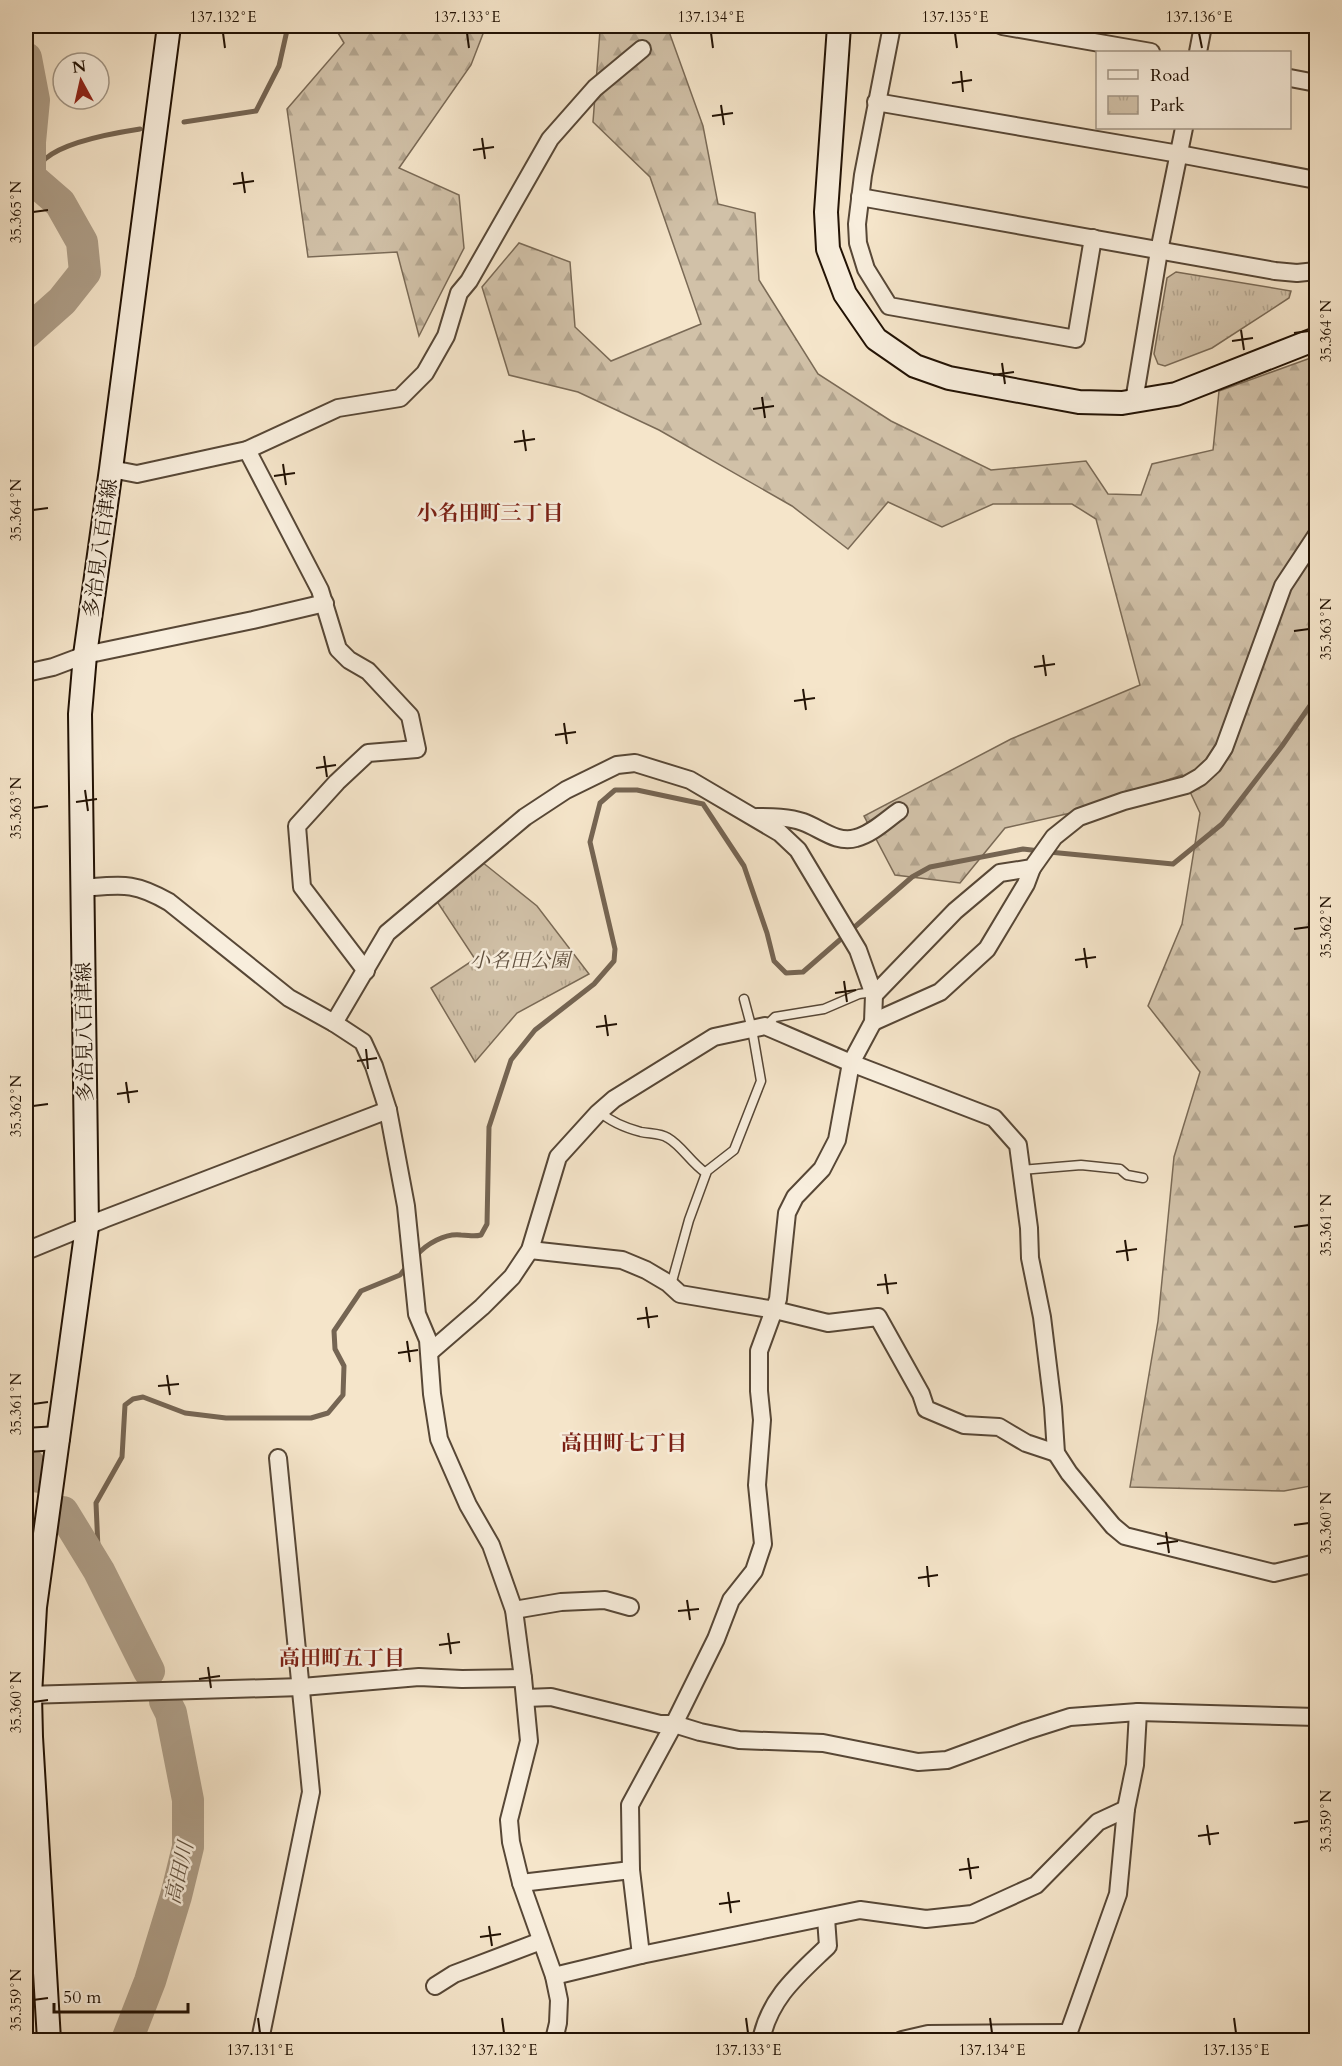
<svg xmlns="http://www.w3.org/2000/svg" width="1342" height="2066" viewBox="0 0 1342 2066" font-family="Cardo,'Noto Serif JP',serif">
  <defs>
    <pattern id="forest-firs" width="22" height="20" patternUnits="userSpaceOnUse" patternTransform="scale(1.5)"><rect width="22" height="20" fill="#d1c1a8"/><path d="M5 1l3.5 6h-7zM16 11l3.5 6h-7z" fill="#b3a58f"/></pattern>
    <pattern id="park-tufts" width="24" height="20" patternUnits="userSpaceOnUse" patternTransform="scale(1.5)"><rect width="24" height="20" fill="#d1c1a8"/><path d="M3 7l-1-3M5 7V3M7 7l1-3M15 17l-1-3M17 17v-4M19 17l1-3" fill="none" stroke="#b3a58f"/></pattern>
  </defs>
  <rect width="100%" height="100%" fill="#f5e5ca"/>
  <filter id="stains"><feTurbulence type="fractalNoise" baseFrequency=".00333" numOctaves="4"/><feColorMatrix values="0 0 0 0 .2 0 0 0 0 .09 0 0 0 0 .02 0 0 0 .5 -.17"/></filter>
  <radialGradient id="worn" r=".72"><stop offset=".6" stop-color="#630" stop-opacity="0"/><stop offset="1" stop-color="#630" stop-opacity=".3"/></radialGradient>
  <!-- forest -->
  <g fill="url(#forest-firs)" stroke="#7a6a56" stroke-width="1.5">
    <polygon points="334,26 486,26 471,65 399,168 459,195 464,248 419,336 397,252 308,257 287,109 344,43"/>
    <polygon points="597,26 667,26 703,126 718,204 755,213 759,280 818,374 891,421 991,470 1086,461 1108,494 1141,495 1152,464 1213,450 1219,391 1316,356 1316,1485 1284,1491 1130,1487 1158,1321 1174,1157 1200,1072 1148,1006 1182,924 1200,813 1182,775 1075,812 1005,828 960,883 895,875 864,816 1011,739 1140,685 1096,519 1072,504 993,504 942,527 888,502 848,549 792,506 659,430 578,392 509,375 482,287 519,243 570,262 575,327 611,361 701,324 650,177 593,122 600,30"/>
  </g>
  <!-- park -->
  <g fill="url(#park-tufts)" stroke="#7a6a56" stroke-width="1.5">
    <polygon points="1176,272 1291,291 1289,298 1212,348 1165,366 1158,364 1154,354 1167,278"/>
    <polygon points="482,862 537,906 589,974 517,1013 475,1062 431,988 475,959 436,900"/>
  </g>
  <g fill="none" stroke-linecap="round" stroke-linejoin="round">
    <!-- stream -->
    <g stroke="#756553" stroke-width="5">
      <polyline points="184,122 256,111 279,66 288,26"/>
      <path d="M 30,177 C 35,171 39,164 45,159 C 64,142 114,133 140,129"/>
      <polyline points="1049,852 1173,864 1222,824 1282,746 1316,697"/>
      <path d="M 416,1256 C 426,1244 445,1233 461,1235 C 469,1235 473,1237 481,1235 L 487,1224 L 489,1127 L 511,1060 L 535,1030 L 594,984 L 614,961 L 615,949 L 590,842 L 600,803 L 615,790 L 637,790 L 703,804 L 744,866 L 767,933 L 774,961 L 786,973 L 803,972 L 912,877 L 930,867 L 1023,849 L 1040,851"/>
      <polyline points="99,1571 96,1503 122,1457 125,1405 133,1399 143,1397 185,1413 226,1418 311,1418 328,1413 343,1395 344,1366 335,1349 334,1331 361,1291 400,1275 408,1265"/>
    </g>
    <!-- river -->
    <g stroke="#ad9d87" stroke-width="32">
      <polyline points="26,58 34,100 30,142 30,177 60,203 82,242 85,272 62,301 26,333"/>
      <polyline points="26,1460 39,1477"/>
      <polyline points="63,1512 99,1571 149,1671"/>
      <polyline points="127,2040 150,1981 176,1896 188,1847 188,1800 171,1713 165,1701"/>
    </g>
    <defs>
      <g id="lane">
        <polyline points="766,1026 775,1017 824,1009 859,994 873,992"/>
        <path d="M 600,1112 C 611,1122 626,1128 641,1132 C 650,1134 660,1133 668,1138 C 682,1146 691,1163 706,1173"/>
        <polyline points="1021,1170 1081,1165 1120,1169 1127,1175 1143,1178"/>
        <polyline points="671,1285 689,1220 707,1171 734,1150 761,1081 752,1029 744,999"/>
      </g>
      <g id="street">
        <polyline points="892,26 863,175 857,224 858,243 866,269 889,306 1076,339 1093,238"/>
        <polyline points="1002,26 1151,52"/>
        <polyline points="1198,52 1203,26"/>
        <polyline points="1290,78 1316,83"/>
        <polyline points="876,102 1179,154 1316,180"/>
        <polyline points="860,197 1275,271 1297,273 1316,271"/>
        <polyline points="1134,401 1159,251 1184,128"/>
        <polyline points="247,450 320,590 338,649 349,660 368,671 410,716 417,749 368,753 337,782 297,826 302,887 366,971"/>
        <polyline points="111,469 137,474 247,450 338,408 400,398 425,373 446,336 459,293 469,281 550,139 595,88 642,49"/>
        <polyline points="26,673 53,667 85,655 253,620 325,603"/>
        <path d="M 757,817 C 772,817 789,817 803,822 C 820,828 837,844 856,838 C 872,834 886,820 899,811"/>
        <path d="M 81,888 C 121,885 133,881 169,902 L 289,998 L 334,1023 L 363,1042 L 374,1066 L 388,1110 L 406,1206 L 417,1314 L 428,1340 L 432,1394 L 439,1439 L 468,1505 L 491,1545 L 514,1610 L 523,1678 L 529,1741 L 509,1820 L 511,1842 L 521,1883 L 554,1976 L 559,2000 L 558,2023 L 554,2040"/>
        <polyline points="874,995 955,911 1000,873 1032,868 1054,837 1079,817 1124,801 1186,785 1200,777 1213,765 1224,748 1283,586 1316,536"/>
        <polyline points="873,1022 940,992 987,949 1026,884 1032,868"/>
        <polyline points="334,1023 387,933 525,817 566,790 617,765 635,763 690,780 780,833 798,850 858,950 874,995 873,1022 851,1063 837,1140 822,1169 795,1197 787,1213 778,1299 759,1351 759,1391 762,1420 757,1485 763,1544 754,1571 731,1600 716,1639 674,1724 630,1805 631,1870 641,1955"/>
        <polyline points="530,1250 622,1260 646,1270 668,1283 680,1294 775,1310 828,1323 878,1317 921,1394 926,1409 964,1425 999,1427 1026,1443 1056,1453"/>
        <polyline points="26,1251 104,1219 388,1110"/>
        <polyline points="430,1352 482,1307 512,1277 530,1250 558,1157 598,1113 614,1099 714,1037 765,1026 851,1063 994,1118 1018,1145 1029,1228 1030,1258 1042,1317 1053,1407 1056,1453 1069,1473 1113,1526 1125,1536 1274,1573 1316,1563"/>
        <polyline points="514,1610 561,1602 605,1600 630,1607"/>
        <polyline points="26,1695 302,1687 419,1677 462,1679 523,1678"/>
        <polyline points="526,1698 551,1697 660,1724 674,1724 700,1732 739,1740 823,1743 918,1762 947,1760 1026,1731 1070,1717 1138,1712 1316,1717"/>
        <polyline points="521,1883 631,1870"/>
        <polyline points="554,1976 641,1955 860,1910 926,1919 972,1914 1036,1885 1098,1822 1126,1809"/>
        <polyline points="435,1986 454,1974 541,1941"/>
        <polyline points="260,2040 311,1792 278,1458"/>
        <path d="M 761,2040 C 770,1997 798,1975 828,1946 L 826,1918"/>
        <polyline points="902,2040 928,2034 1067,2033"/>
        <polyline points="1066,2040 1118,1894 1126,1809 1135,1765 1138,1712"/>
      </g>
      <g id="secondary">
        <polyline points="839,26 826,212 828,249 845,294 876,339 915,366 949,378 1079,402 1122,403 1176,394 1316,339"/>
        <polyline points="26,1440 58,1438"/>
        <polyline points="49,2040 31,1737 30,1695 35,1607 87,1227 80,714 85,655 111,469 169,26"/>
      </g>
    </defs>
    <!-- lane casing -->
    <use href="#lane" stroke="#574736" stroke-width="11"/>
    <!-- street casing -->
    <use href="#street" stroke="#574736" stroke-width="20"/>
    <!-- secondary casing -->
    <use href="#secondary" stroke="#221204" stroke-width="26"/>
    <!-- lane -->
    <use href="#lane" stroke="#f8eedd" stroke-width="8"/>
    <!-- street -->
    <use href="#street" stroke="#f8eedd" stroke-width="16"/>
    <!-- secondary -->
    <use href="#secondary" stroke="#f8eedd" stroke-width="22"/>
  </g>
  <!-- ticks -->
  <path fill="none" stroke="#221204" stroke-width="2" d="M 223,33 L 225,48M 467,33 L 469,48M 711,33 L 713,48M 955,33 L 957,48M 1199,33 L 1202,48M 961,71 L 963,92M 952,83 L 972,80M 721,105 L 724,125M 712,116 L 733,113M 482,138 L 485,159M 473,150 L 494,147M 242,172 L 245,193M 233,184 L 254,181M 33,212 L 48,210M 1241,330 L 1244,350M 1294,333 L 1309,331M 1232,341 L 1253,338M 1002,363 L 1005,384M 993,375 L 1014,372M 762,397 L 765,418M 753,409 L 774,406M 523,430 L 526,451M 514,442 L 535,439M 283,464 L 286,485M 274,476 L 295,473M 33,510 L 48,508M 1294,631 L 1309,629M 1043,655 L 1046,676M 1034,667 L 1055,664M 803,689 L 806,710M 794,701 L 815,698M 564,723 L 567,744M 555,735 L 576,732M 324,756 L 327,777M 316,768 L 336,765M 85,790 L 88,811M 76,802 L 97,799M 33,808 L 48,806M 1294,929 L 1309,927M 1084,948 L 1087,968M 1075,960 L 1096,957M 844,981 L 847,1002M 835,993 L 856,990M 605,1015 L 608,1036M 596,1027 L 617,1024M 366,1049 L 368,1069M 357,1061 L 377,1058M 126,1082 L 129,1103M 117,1094 L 138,1091M 33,1106 L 48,1104M 1294,1227 L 1309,1225M 1125,1240 L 1128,1261M 1116,1252 L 1137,1249M 885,1274 L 888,1294M 877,1285 L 897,1283M 646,1307 L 649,1328M 637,1319 L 658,1316M 407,1341 L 410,1362M 398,1353 L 418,1350M 167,1375 L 170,1395M 158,1386 L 179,1384M 33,1404 L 48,1402M 1294,1525 L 1309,1523M 1166,1532 L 1169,1553M 1157,1544 L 1178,1541M 927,1566 L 929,1587M 918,1578 L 938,1575M 687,1600 L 690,1620M 678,1611 L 699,1609M 448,1633 L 451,1654M 439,1645 L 460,1642M 208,1667 L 211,1688M 199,1679 L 220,1676M 33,1702 L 48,1700M 1294,1823 L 1309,1821M 1207,1825 L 1210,1845M 1198,1836 L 1219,1833M 968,1858 L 971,1879M 959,1870 L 979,1867M 728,1892 L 731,1913M 719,1904 L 740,1901M 489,1926 L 492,1946M 480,1937 L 501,1934M 33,2000 L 48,1998M 258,2018 L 260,2033M 502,2018 L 504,2033M 746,2018 L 748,2033M 990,2018 L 992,2033M 1234,2018 L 1236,2033"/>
  <g text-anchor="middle" stroke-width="5" stroke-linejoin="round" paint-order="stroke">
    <!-- street labels -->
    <g font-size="20" fill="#221204" stroke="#f8eedd">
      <text transform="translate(100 548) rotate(-82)" y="7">多治見八百津線</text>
      <text transform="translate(84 1032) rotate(-91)" y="7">多治見八百津線</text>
    </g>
    <!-- park labels -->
    <g font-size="20" font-style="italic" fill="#5f4f3d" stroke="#f8eedd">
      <text x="520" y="967">小名田公園</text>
    </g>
    <!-- neighbourhood labels -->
    <g font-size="21" font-weight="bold" fill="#7a1f14" stroke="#f8eedd">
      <text x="490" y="520">小名田町三丁目</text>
      <text x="624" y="1450">高田町七丁目</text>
      <text x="342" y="1665">高田町五丁目</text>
    </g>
    <!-- water labels -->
    <g font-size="21" font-style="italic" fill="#61513f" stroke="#f8eedd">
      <text transform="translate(179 1873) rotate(-77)" y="7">高田川</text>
    </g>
  </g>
  <!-- margin -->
  <rect width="1342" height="2066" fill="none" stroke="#f5e5ca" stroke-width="66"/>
  <!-- legend -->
  <rect x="1096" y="51" width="195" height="78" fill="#f8eedd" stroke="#a29686" stroke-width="1.5"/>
  <rect x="1108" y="70" width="30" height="9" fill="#f8eedd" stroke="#a29686" stroke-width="1.5"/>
  <text x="1150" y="81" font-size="18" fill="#221204">Road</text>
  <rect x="1108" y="96" width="30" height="18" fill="url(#park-tufts)" stroke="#a29686" stroke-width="1.5"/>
  <text x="1150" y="111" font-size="18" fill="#221204">Park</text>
  <!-- north arrow -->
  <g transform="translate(81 81) rotate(352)"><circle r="28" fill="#f8eedd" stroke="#a29686" stroke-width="1.5"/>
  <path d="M0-4.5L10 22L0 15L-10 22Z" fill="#8f2418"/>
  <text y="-9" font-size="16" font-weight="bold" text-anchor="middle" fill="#221204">N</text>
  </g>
  <!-- scale -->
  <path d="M54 2003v9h134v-9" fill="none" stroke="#221204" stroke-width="3"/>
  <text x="63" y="2003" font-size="18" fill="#221204" stroke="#f8eedd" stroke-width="4.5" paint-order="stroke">50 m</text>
  <rect x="33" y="33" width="1276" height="2000" fill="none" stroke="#221204" stroke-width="2"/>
  <g font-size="15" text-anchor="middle" fill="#221204">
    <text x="223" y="22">137.132°E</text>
    <text x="467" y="22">137.133°E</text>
    <text x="711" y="22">137.134°E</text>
    <text x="955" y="22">137.135°E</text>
    <text x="1199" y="22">137.136°E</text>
    <text transform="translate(16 212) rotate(-90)" y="5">35.365°N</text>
    <text transform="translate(1326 331) rotate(-90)" y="5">35.364°N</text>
    <text transform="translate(16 510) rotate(-90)" y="5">35.364°N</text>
    <text transform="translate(1326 629) rotate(-90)" y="5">35.363°N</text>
    <text transform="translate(16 808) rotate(-90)" y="5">35.363°N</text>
    <text transform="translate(1326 927) rotate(-90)" y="5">35.362°N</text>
    <text transform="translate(16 1106) rotate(-90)" y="5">35.362°N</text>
    <text transform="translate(1326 1225) rotate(-90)" y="5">35.361°N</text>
    <text transform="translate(16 1404) rotate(-90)" y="5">35.361°N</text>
    <text transform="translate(1326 1523) rotate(-90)" y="5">35.360°N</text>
    <text transform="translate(16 1702) rotate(-90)" y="5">35.360°N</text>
    <text transform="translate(1326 1821) rotate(-90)" y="5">35.359°N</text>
    <text transform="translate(16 2000) rotate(-90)" y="5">35.359°N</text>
    <text x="260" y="2055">137.131°E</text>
    <text x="504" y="2055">137.132°E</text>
    <text x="748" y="2055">137.133°E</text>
    <text x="992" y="2055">137.134°E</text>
    <text x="1236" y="2055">137.135°E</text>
  </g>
  <rect width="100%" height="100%" filter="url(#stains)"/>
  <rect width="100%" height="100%" fill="url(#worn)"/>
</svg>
